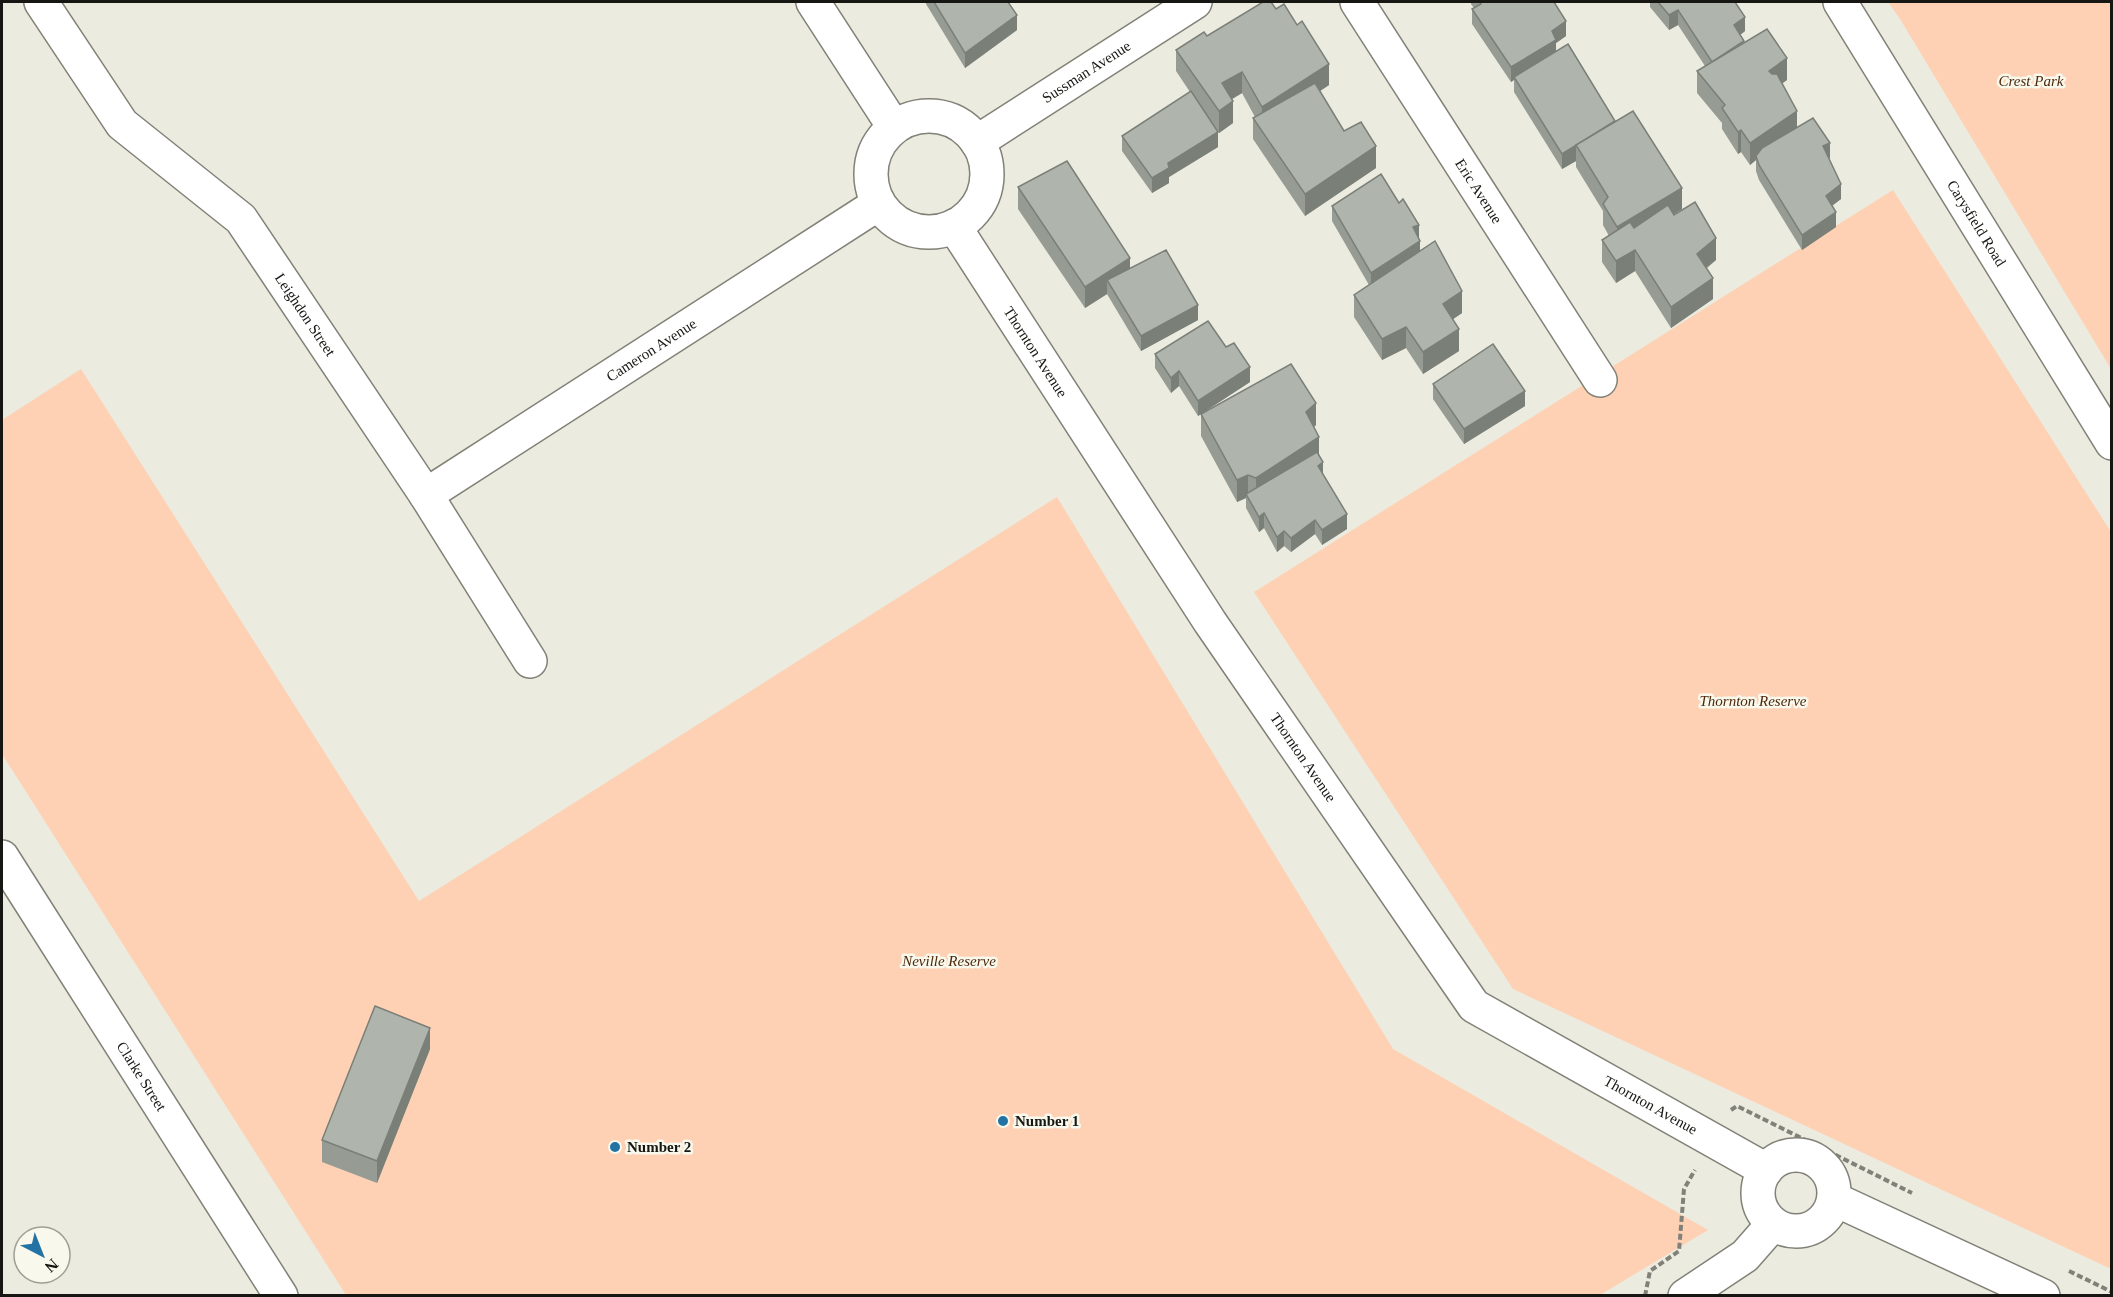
<svg xmlns="http://www.w3.org/2000/svg" width="2113" height="1297" viewBox="0 0 2113 1297" font-family="'Times New Roman',serif">
  <rect width="100%" height="100%" fill="#ebebdf"/>
  <!-- green -->
  <g fill="#fed1b4">
    <polygon points="1888,2 2111,2 2111,369 1900,19"/>
    <polygon points="1893,190 2111,532 2111,1269 1513,989 1254,592"/>
    <polygon points="81,369 419,901 1057,497 1393,1049 1708,1230 1600,1295 346,1295 2,754 2,420"/>
  </g>
  <g fill="none" stroke-linecap="round" stroke-linejoin="round">
    <defs>
      <g id="minor">
        <path id="s1" d="M 41,2 L 122,124 L 241,219 L 426,495 L 530,661"/>
        <polyline points="813,2 894,127"/>
        <path id="s2" d="M 1357,2 L 1600,380"/>
        <path id="s3" d="M 1840,2 L 2112,443"/>
        <circle cx="929" cy="174" r="58"/>
        <path id="s4" d="M 977,142 L 1195,2"/>
        <path id="s5" d="M 954,226 L 1210,622 L 1474,1006 L 1766,1170"/>
        <path id="s6" d="M 426,495 L 878,204"/>
        <path id="s7" d="M 2,857 L 281,1296"/>
        <circle cx="1796" cy="1193" r="38"/>
        <polyline points="1834,1199 2043,1296"/>
        <polyline points="1685,1296 1745,1256 1773,1224"/>
      </g>
    </defs>
    <!-- minor casing -->
    <use href="#minor" stroke="#818177" stroke-width="36"/>
    <!-- path -->
    <g stroke="#818179" stroke-width="4" stroke-dasharray="6 3" stroke-linecap="butt">
      <polyline points="1731,1110 1737,1106 1912,1193"/>
      <polyline points="2069,1271 2112,1292"/>
      <polyline points="1645,1296 1650,1271 1679,1251 1684,1189 1695,1170"/>
    </g>
    <!-- minor -->
    <use href="#minor" stroke="#fff" stroke-width="33"/>
  </g>
  <!-- wall -->
  <g fill="#969c94">
    <polygon points="926,2 1008,2 1017,30 965,68 926,4"/>
    <polygon points="1471,2 1554,2 1566,36 1556,43 1556,52 1615,122 1682,209 1673,215 1716,260 1707,268 1713,299 1671,328 1635,271 1616,283 1602,262 1602,240 1609,236 1603,225 1603,211 1576,167 1576,161 1562,169 1514,92 1514,80 1511,82 1472,24 1472,9 1474,8 1471,4"/>
    <polygon points="1650,2 1735,2 1745,31 1740,35 1744,43 1787,80 1782,83 1797,128 1830,158 1829,158 1841,199 1832,206 1836,227 1802,250 1759,180 1756,171 1756,160 1750,165 1741,152 1738,154 1722,129 1722,123 1697,93 1697,71 1705,66 1678,25 1669,30 1650,7"/>
    <polygon points="1207,36 1329,85 1320,91 1344,131 1376,168 1305,216 1253,139 1253,118 1255,117 1242,93 1232,99 1233,123 1219,133 1211,121 1218,147 1169,177 1169,183 1152,193 1122,151 1122,136 1190,92 1176,71 1176,50"/>
    <polygon points="1018,187 1130,268 1198,320 1141,351 1107,294 1085,308 1018,209"/>
    <polygon points="1332,206 1419,238 1420,251 1462,313 1453,319 1459,351 1423,374 1406,348 1382,360 1354,317 1354,295 1369,285 1332,221"/>
    <polygon points="1155,354 1250,382 1198,416 1179,386 1171,393 1155,368"/>
    <polygon points="1433,384 1525,406 1464,444 1433,399"/>
    <polygon points="1201,414 1316,425 1314,427 1323,475 1347,529 1322,545 1315,534 1291,552 1284,546 1277,552 1264,528 1259,532 1246,508 1246,498 1237,502 1201,436"/>
    <polygon points="430,1049 377,1183 322,1162 322,1140"/>
  </g>
  <!-- shaded-wall -->
  <g fill="#7a7f78">
    <polygon points="1678,10 1678,25 1669,30 1669,15"/>
    <polygon points="1017,15 1017,30 965,68 965,53"/>
    <polygon points="1745,17 1745,31 1734,40 1734,25"/>
    <polygon points="1566,21 1566,36 1556,43 1556,55 1514,77 1514,80 1511,82 1511,67 1552,31"/>
    <polygon points="1787,58 1787,80 1769,93 1769,71"/>
    <polygon points="1329,64 1329,85 1262,129 1262,107"/>
    <polygon points="1242,72 1242,93 1222,105 1222,83"/>
    <polygon points="1233,101 1233,123 1219,133 1219,111"/>
    <polygon points="1797,111 1797,132 1756,156 1756,160 1750,165 1750,143"/>
    <polygon points="1741,130 1741,152 1738,154 1738,132"/>
    <polygon points="1218,132 1218,147 1169,177 1169,183 1152,193 1152,178 1168,163"/>
    <polygon points="1830,143 1830,158 1823,161 1823,146"/>
    <polygon points="1376,146 1376,168 1305,216 1305,194"/>
    <polygon points="1576,146 1576,161 1562,169 1562,154"/>
    <polygon points="1841,184 1841,199 1826,210 1826,196"/>
    <polygon points="1682,188 1682,209 1617,248 1617,227"/>
    <polygon points="1836,212 1836,227 1802,250 1802,235"/>
    <polygon points="1419,225 1419,240 1413,227"/>
    <polygon points="1716,238 1716,260 1697,275 1697,254"/>
    <polygon points="1420,241 1420,256 1371,288 1371,273"/>
    <polygon points="1635,250 1635,271 1616,283 1616,261"/>
    <polygon points="1130,258 1130,279 1107,280 1107,294 1085,308 1085,287"/>
    <polygon points="1713,278 1713,299 1671,328 1671,307"/>
    <polygon points="1462,291 1462,313 1443,326 1443,304"/>
    <polygon points="1198,305 1198,320 1141,351 1141,336"/>
    <polygon points="1406,327 1406,348 1382,360 1382,339"/>
    <polygon points="1459,329 1459,351 1423,374 1423,352"/>
    <polygon points="1250,367 1250,382 1198,416 1198,401"/>
    <polygon points="1179,371 1179,386 1171,393 1171,378"/>
    <polygon points="1525,391 1525,406 1464,444 1464,429"/>
    <polygon points="1316,403 1316,425 1306,433 1306,412"/>
    <polygon points="1319,437 1319,459 1256,499 1256,478"/>
    <polygon points="1323,462 1323,476 1318,466"/>
    <polygon points="1248,475 1248,496 1246,494 1246,498 1237,502 1237,480"/>
    <polygon points="1264,513 1264,528 1259,532 1259,517"/>
    <polygon points="1347,514 1347,529 1322,545 1322,530"/>
    <polygon points="1315,520 1315,534 1291,552 1291,538"/>
    <polygon points="1284,531 1284,546 1277,552 1277,537"/>
    <polygon points="430,1028 430,1049 377,1183 377,1161"/>
  </g>
  <!-- building -->
  <g fill="#afb5ac" stroke="#7a7f78" stroke-width="1.5">
    <polygon points="934,2 1008,2 1017,15 965,53"/>
    <polygon points="1263,2 1271,2 1276,9 1284,4 1297,25 1302,21 1329,64 1262,107 1242,72 1222,83 1233,101 1219,111 1176,50 1204,32 1207,36"/>
    <polygon points="1480,2 1554,2 1566,21 1552,31 1556,40 1511,67 1472,9 1481,4"/>
    <polygon points="1658,2 1735,2 1745,17 1734,25 1744,41 1712,62 1678,10 1669,15"/>
    <polygon points="1767,29 1787,58 1769,71 1772,74 1777,74 1797,111 1750,143 1741,130 1738,132 1722,108 1725,105 1697,71"/>
    <polygon points="1568,44 1615,121 1562,154 1514,77"/>
    <polygon points="1315,83 1344,131 1361,122 1376,146 1305,194 1253,118"/>
    <polygon points="1191,91 1218,132 1168,163 1169,168 1152,178 1122,136"/>
    <polygon points="1633,111 1682,188 1617,227 1603,204 1608,197 1576,145"/>
    <polygon points="1813,118 1830,143 1823,146 1841,184 1826,196 1836,212 1802,235 1759,165 1756,156 1762,148"/>
    <polygon points="1067,161 1130,258 1085,287 1018,187"/>
    <polygon points="1381,174 1399,203 1403,199 1419,225 1413,227 1420,241 1371,273 1332,206"/>
    <polygon points="1695,202 1716,238 1697,254 1713,278 1671,307 1635,250 1616,261 1602,240 1630,222 1634,228 1668,205 1674,215"/>
    <polygon points="1435,241 1462,291 1443,304 1459,329 1423,352 1406,327 1382,339 1354,295"/>
    <polygon points="1166,250 1198,305 1141,336 1107,280"/>
    <polygon points="1208,321 1226,347 1234,343 1250,367 1198,401 1179,371 1171,378 1155,354"/>
    <polygon points="1493,344 1525,391 1464,429 1433,384"/>
    <polygon points="1291,364 1316,403 1306,412 1319,437 1256,478 1248,475 1237,480 1201,414"/>
    <polygon points="1317,452 1323,462 1318,466 1347,514 1322,530 1315,520 1291,538 1284,531 1277,537 1264,513 1259,517 1246,494"/>
    <polygon points="375,1006 430,1028 377,1161 322,1140"/>
  </g>
  <!-- markers -->
  <g fill="#2273a4" stroke="#f8f8ec" stroke-width="2">
    <circle cx="1003" cy="1121" r="6"/>
    <circle cx="615" cy="1147" r="6"/>
  </g>
  <g text-anchor="middle" stroke-width="5" stroke-linejoin="round" paint-order="stroke">
    <!-- street labels -->
    <g font-size="15" fill="#161612" stroke="#f8f8ec">
      <text dy="5" stroke="none"><textPath href="#s4" startOffset="130">Sussman Avenue</textPath></text>
      <text dy="5" stroke="none"><textPath href="#s2" startOffset="225">Eric Avenue</textPath></text>
      <text dy="5" stroke="none"><textPath href="#s3" startOffset="260">Carysfield Road</textPath></text>
      <text dy="5" stroke="none"><textPath href="#s1" startOffset="414">Leighdon Street</textPath></text>
      <text dy="5" stroke="none"><textPath href="#s6" startOffset="268">Cameron Avenue</textPath></text>
      <text dy="5" stroke="none"><textPath href="#s5" startOffset="150">Thornton Avenue</textPath></text>
      <text dy="5" stroke="none"><textPath href="#s5" startOffset="636">Thornton Avenue</textPath></text>
      <text dy="5" stroke="none"><textPath href="#s7" startOffset="260">Clarke Street</textPath></text>
      <text dy="5" stroke="none"><textPath href="#s5" startOffset="1140">Thornton Avenue</textPath></text>
    </g>
    <!-- park labels -->
    <g font-size="15" font-style="italic" fill="#4e280c" stroke="#f8f8ec">
      <text x="2031" y="86">Crest Park</text>
      <text x="1753" y="706">Thornton Reserve</text>
      <text x="949" y="966">Neville Reserve</text>
    </g>
    <!-- poi labels -->
    <g font-size="15" font-weight="bold" fill="#161612" stroke="#f8f8ec" text-anchor="start">
      <text x="1015" y="1126">Number 1</text>
      <text x="627" y="1152">Number 2</text>
    </g>
  </g>
  <!-- border -->
  <rect width="2113" height="1297" fill="none" stroke="#161612" stroke-width="6"/>
  <!-- north arrow -->
  <g transform="translate(42 1255) rotate(138)"><circle r="28" fill="#f8f8ec" stroke="#9e9e95" stroke-width="1.5"/>
  <path d="M0-4.5L10 22L0 15L-10 22Z" fill="#2273a4"/>
  <text y="-9" font-size="16" font-weight="bold" text-anchor="middle" fill="#161612">N</text>
  </g>
</svg>
